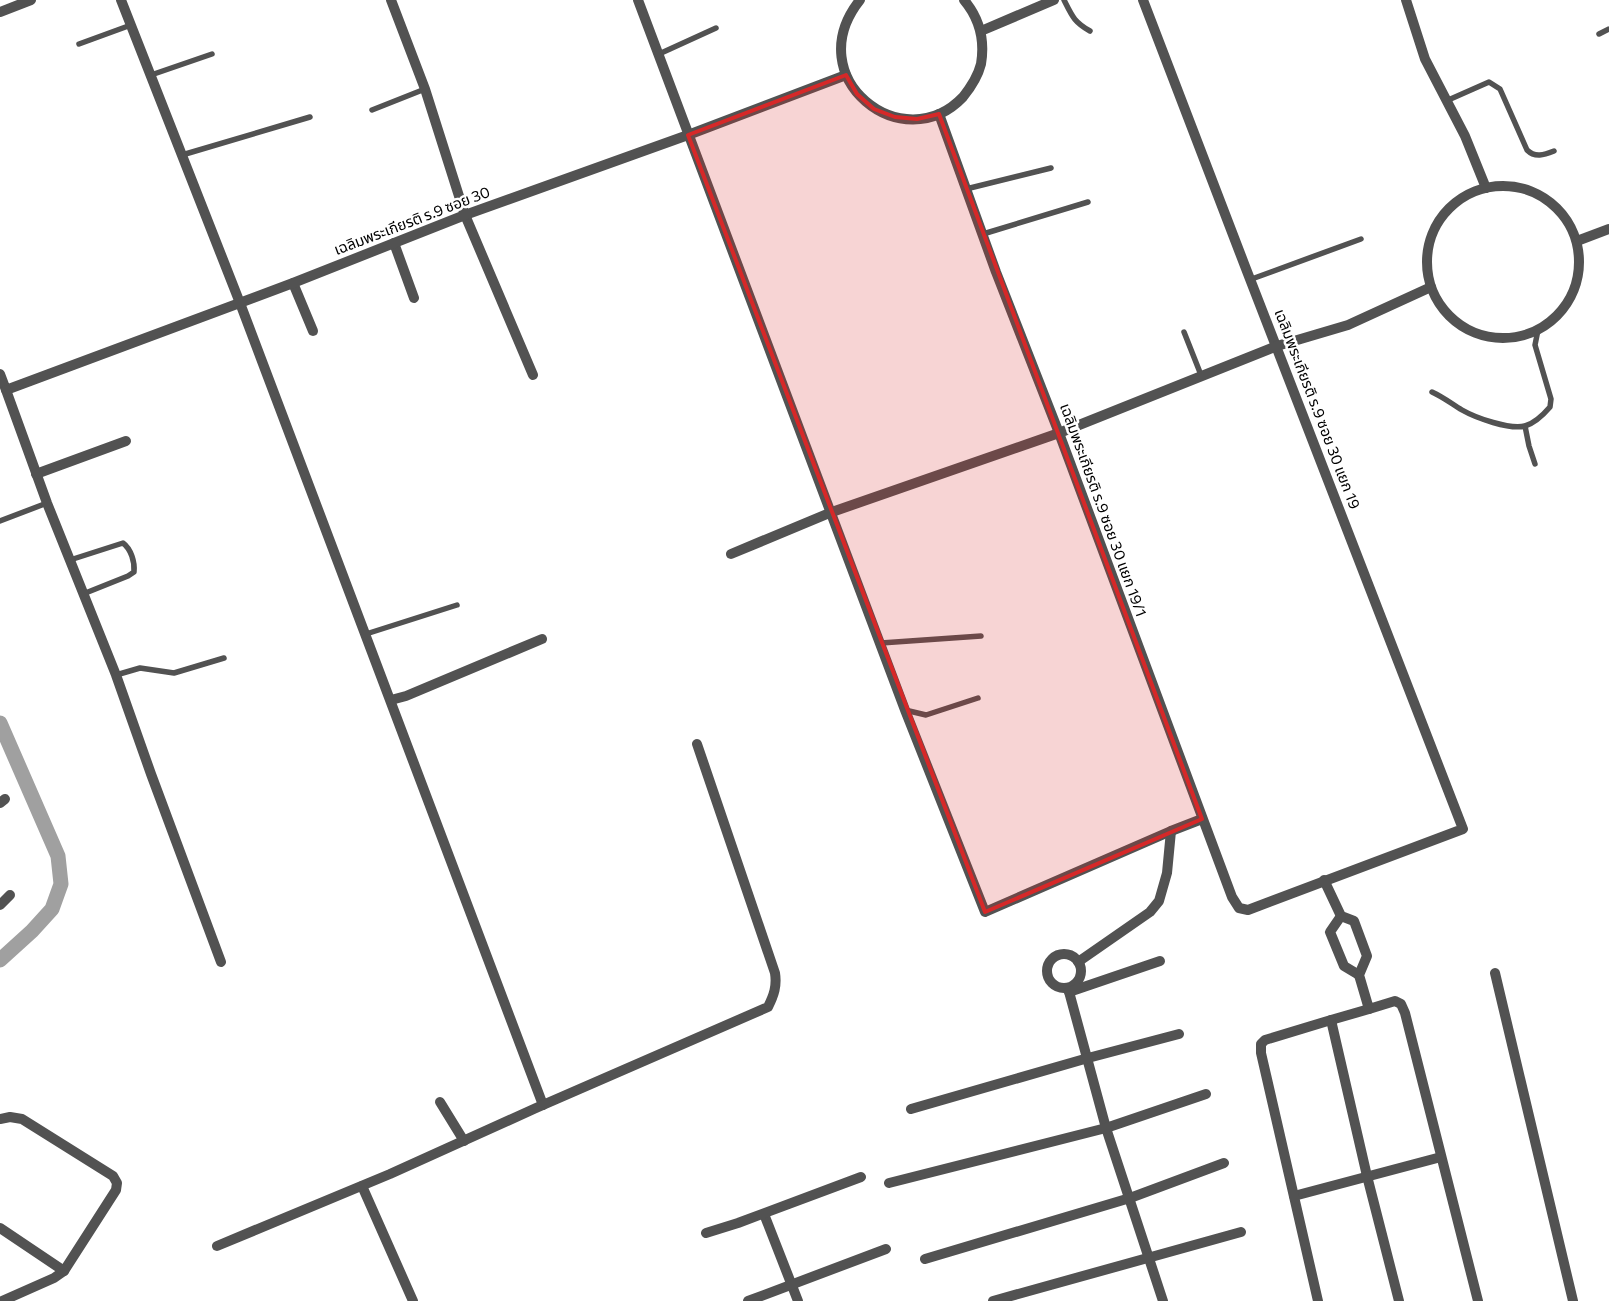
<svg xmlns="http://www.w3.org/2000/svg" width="1609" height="1301" viewBox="0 0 1609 1301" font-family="Commissioner,'Noto Sans Thai',sans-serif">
  <rect width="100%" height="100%" fill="#fff"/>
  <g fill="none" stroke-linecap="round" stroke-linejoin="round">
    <!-- canal -->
    <polyline stroke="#a0a0a0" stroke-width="15" points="0,723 58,856 61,884 52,909 32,931 0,960"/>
    <!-- service -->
    <g stroke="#525252" stroke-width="5.5">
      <path d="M 1064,0 C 1072,16 1074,22 1090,31"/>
      <polyline points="1599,34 1609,29"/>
      <polyline points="79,44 131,25"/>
      <polyline points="659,54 716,28"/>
      <polyline points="151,75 212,54"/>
      <path d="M 1446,101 L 1489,82 L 1500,89 L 1527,150 C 1535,158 1544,155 1554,151"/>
      <polyline points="372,110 425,89"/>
      <polyline points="182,155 310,117"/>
      <polyline points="966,189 1051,168"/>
      <polyline points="983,234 1088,202"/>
      <polyline points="1249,280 1361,239"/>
      <polyline points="1184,332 1201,375"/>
      <path d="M 1432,392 C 1443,397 1452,404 1462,410 C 1476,418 1510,430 1525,426 C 1535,423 1544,414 1550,407 L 1551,399 L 1535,345 L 1538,330"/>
      <polyline points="1525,426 1529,446 1535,464"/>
      <polyline points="0,521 47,503"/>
      <path d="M 70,560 L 123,543 C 131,549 135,562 134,572 L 128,576 L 83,594"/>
      <polyline points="366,634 457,605"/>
      <polyline points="881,643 981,636"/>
      <polyline points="116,675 140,668 174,673 224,658"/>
      <polyline points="905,710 926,715 978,698"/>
    </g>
    <!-- minor -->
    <g stroke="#525252" stroke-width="10">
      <polyline points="121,0 240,303 543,1105"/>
      <polyline points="391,0 425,89 465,215 533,375"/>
      <polyline points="638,0 905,710 985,912 1171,831 1202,819"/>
      <path d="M 860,0 C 798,78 903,160 963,97 C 971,87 978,76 981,64 C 985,40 980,19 964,0"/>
      <polyline points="1406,0 1425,59 1465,136 1486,188"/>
      <polyline points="0,12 31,0"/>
      <polyline points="981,31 1054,0"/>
      <path d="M 939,114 L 996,272 L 1059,433 L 1232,897 L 1239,908 L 1248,910 L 1463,829 C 1357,553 1248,277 1143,0"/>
      <circle cx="1503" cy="262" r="76"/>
      <polyline points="1577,241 1609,229"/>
      <polyline points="394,243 414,298"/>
      <polyline points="293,283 313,331"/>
      <polyline points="0,374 6,390 293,283 465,215 688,135 846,75"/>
      <polyline points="6,390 47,503 116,675 151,774 221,962"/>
      <polyline points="36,474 126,441"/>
      <polyline points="731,554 832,512 1059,433 1277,346 1348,325 1431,287"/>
      <polyline points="391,700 406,696 542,639"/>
      <polyline points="0,803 5,799"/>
      <polyline points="1324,880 1341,916 1354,921 1367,956 1359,975 1369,1009 1395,1001 1401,1004 1405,1013 1478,1301"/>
      <polyline points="0,905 10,895"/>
      <polyline points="1341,916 1330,932 1344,966 1359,975"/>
      <circle cx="1064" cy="971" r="17"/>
      <polyline points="1078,962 1150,912 1159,901 1167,873 1171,831"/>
      <polyline points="1495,973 1573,1301"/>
      <polyline points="1068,988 1106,1128 1163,1301"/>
      <polyline points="1069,992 1160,961"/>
      <polyline points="1369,1009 1331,1020 1367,1176 1399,1301"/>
      <polyline points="440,1102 464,1141"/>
      <polyline points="911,1109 1088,1058 1179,1034"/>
      <polyline points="0,1119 10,1117 22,1119 113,1176 117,1183 116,1190 64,1271 54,1278 2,1301"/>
      <polyline points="889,1183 1106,1128 1206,1094"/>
      <polyline points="362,1186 413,1301"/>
      <polyline points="1294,1196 1441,1157"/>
      <polyline points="764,1214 798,1301"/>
      <polyline points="0,1228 64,1271"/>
      <polyline points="706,1233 738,1223 861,1177"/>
      <path d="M 217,1246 L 390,1174 L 536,1108 L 768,1007 C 774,995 777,986 775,973 L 697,744"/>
      <polyline points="925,1259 1130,1198 1224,1163"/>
      <polyline points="748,1301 886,1249"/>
      <polyline points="993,1301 1241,1232"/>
      <polyline points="1318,1301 1261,1053 1261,1044 1265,1040 1331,1020"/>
    </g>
  </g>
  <!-- marked area -->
  <path fill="#d62828" fill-opacity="0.2" stroke="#d62828" stroke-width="4" stroke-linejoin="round" d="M 846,75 L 857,94 L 874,109 L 895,117 L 917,119 L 939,114 L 1202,819 L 985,912 L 688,135 Z"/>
  <g text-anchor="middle" stroke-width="5" stroke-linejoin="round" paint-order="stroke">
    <!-- street labels -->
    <g font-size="15" fill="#000" stroke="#fff">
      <text transform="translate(412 221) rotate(-21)" y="5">เฉลิมพระเกียรติ ร.9 ซอย 30</text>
      <text transform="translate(1317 409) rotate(69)" y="5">เฉลิมพระเกียรติ ร.9 ซอย 30 แยก 19</text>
      <text transform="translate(1103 510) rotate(70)" y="5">เฉลิมพระเกียรติ ร.9 ซอย 30 แยก 19/1</text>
    </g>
  </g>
</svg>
